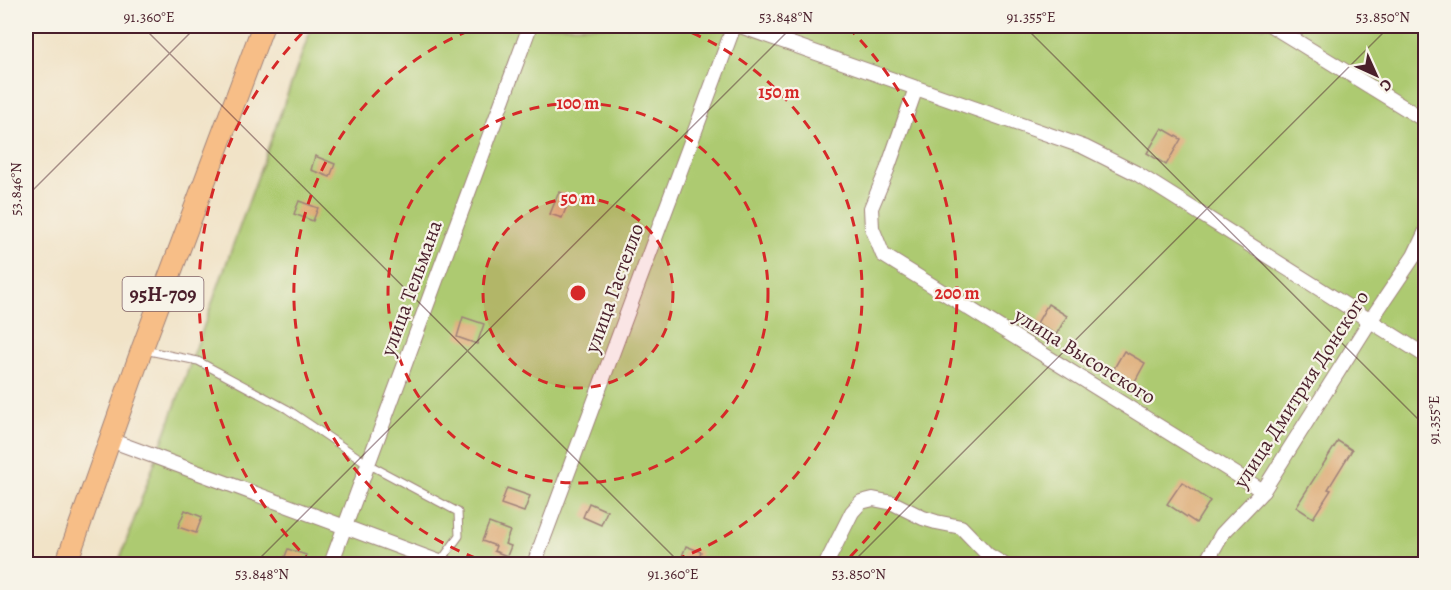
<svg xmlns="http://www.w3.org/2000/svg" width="1451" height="590" viewBox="0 0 1451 590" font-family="Alegreya,serif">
  <rect width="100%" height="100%" fill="#f7f3e8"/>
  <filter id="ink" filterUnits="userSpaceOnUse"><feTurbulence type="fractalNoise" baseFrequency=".0167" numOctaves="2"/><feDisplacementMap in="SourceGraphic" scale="12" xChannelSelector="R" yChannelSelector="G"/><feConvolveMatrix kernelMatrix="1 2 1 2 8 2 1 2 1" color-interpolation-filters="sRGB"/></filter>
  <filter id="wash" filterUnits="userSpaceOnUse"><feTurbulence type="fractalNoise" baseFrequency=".008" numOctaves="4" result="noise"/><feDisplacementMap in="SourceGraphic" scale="24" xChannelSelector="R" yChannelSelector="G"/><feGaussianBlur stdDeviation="1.35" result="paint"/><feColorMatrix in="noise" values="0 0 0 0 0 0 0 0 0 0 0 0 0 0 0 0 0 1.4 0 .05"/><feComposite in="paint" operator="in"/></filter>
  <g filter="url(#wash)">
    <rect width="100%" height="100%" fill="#f1e3c7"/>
    <!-- green -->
    <polygon fill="#adca71" stroke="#7c744e" stroke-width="1.5" points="312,26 1425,26 1425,564 118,564"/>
    <g id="blocks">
      <!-- building -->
      <g fill="#ddaa75">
        <polygon points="1162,128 1181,139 1166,165 1147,153"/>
        <polygon points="315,156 335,164 330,177 311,170"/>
        <polygon points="559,192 571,196 562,218 550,214"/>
        <polygon points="299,201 318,208 313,221 294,214"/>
        <polygon points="1048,304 1067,316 1056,335 1037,323"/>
        <polygon points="463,317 484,324 477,344 457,337"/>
        <polygon points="1124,351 1145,363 1134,383 1113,370"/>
        <polygon points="1338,441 1352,450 1328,489 1331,490 1313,518 1296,507"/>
        <polygon points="1182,482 1210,501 1196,523 1167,504"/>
        <polygon points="507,488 530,496 524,512 501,504"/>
        <polygon points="589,503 607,511 601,525 583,517"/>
        <polygon points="185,510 202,517 196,533 178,527"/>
        <polygon points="489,523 510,531 505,544 511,546 507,556 494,551 496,546 482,541"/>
        <polygon points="686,546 701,552 696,564 679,564"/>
        <polygon points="288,549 306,555 302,564 282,564"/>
      </g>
    </g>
  </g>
  <g filter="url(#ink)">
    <use href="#blocks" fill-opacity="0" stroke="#9e8179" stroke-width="1.5"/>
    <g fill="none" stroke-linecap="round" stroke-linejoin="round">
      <defs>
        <polyline id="service" points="144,350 198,361 287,409 368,464 458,512 459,536 440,562"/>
        <g id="minor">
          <polyline points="740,26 1084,147 1136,173 1426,356"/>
          <polyline points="1272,26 1426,121"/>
          <polyline points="916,88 887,170 871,208 872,228 883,255 1263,491"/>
          <polyline points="110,440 445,564"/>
          <polyline points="331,564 530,26"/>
          <polyline points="534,564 734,26"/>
          <polyline points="826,564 852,512 861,502 873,499 893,503 923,518 936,522 961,527 988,555 1003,564"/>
          <polyline points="1205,564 1222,534 1263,491 1370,321 1414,256 1426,231"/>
        </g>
        <polyline id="primary" points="66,564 142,349 263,26"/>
      </defs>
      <!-- service casing -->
      <use href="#service" stroke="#9e8179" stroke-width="9"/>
      <!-- minor casing -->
      <use href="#minor" stroke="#9e8179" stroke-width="16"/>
      <!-- primary casing -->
      <use href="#primary" stroke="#9e8179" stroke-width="23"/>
      <!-- service -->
      <use href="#service" stroke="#fff" stroke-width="7"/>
      <!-- minor -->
      <use href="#minor" stroke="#fff" stroke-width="14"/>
      <!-- primary -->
      <use href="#primary" stroke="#f7be87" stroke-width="21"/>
    </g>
  </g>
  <!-- ticks -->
  <path fill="none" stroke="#4a1f2b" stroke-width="1.5" stroke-opacity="0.45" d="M 142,26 L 681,564M 1024,26 L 1426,427M 26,197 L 197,26M 254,564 L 793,26M 851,564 L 1390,26"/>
  <!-- distance rings -->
  <circle cx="578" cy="293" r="95" fill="#d62828" fill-opacity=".12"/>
  <g fill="none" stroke="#d62828" stroke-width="3" stroke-dasharray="10 8">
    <circle cx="578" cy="293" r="95"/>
    <circle cx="578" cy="293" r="190"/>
    <path d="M493 564A284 284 0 0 1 481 26M675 26A284 284 0 0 1 663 564"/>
    <path d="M312 563A379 379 0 0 1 308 27M848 27A379 379 0 0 1 844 563"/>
  </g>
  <g text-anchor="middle" stroke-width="4.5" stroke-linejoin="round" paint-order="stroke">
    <!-- shield labels -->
    <rect fill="#f7f3e8" stroke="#7e5f64" stroke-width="1.5" x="122.5" y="277" width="81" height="34" rx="4.5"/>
    <g font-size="20" font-weight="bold" fill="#4a1f2b">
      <text x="163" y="301">95Н-709</text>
    </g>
    <!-- street labels -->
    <g font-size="21" fill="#4a1f2b" stroke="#f7f3e8">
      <text transform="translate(411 288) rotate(-70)" y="7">улица Тельмана</text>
      <text transform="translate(614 288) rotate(-70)" y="7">улица Гастелло</text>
      <text transform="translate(1085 356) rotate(32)" y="7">улица Высотского</text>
      <text transform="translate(1301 389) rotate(-57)" y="7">улица Дмитрия Донского</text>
    </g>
  </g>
  <circle cx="578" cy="293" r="9" fill="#d62828" stroke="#f7f3e8" stroke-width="3"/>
  <g font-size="18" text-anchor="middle" font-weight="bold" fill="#d62828" stroke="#f7f3e8" stroke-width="4.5" stroke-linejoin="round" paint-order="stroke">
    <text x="779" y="98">150 m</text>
    <text x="578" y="109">100 m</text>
    <text x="578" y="204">50 m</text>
    <text x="957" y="299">200 m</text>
  </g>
  <!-- margin -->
  <rect width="1451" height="590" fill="none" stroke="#f7f3e8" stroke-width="66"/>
  <!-- north arrow -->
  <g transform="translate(1376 75) rotate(135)" stroke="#f7f3e8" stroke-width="4.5" paint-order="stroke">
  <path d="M0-4.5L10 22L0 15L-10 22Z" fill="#4a1f2b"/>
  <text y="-9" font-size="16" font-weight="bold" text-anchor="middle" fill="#4a1f2b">С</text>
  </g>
  <rect x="33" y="33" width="1385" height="524" fill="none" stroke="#4a1f2b" stroke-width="2"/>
  <g font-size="15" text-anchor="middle" fill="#4a1f2b">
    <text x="149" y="22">91.360°E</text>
    <text x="786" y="22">53.848°N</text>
    <text x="1031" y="22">91.355°E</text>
    <text x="1383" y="22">53.850°N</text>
    <text transform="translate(16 189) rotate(-90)" y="5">53.846°N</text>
    <text transform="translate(1434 420) rotate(-90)" y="5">91.355°E</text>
    <text x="262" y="579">53.848°N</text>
    <text x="673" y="579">91.360°E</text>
    <text x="859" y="579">53.850°N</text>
  </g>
</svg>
